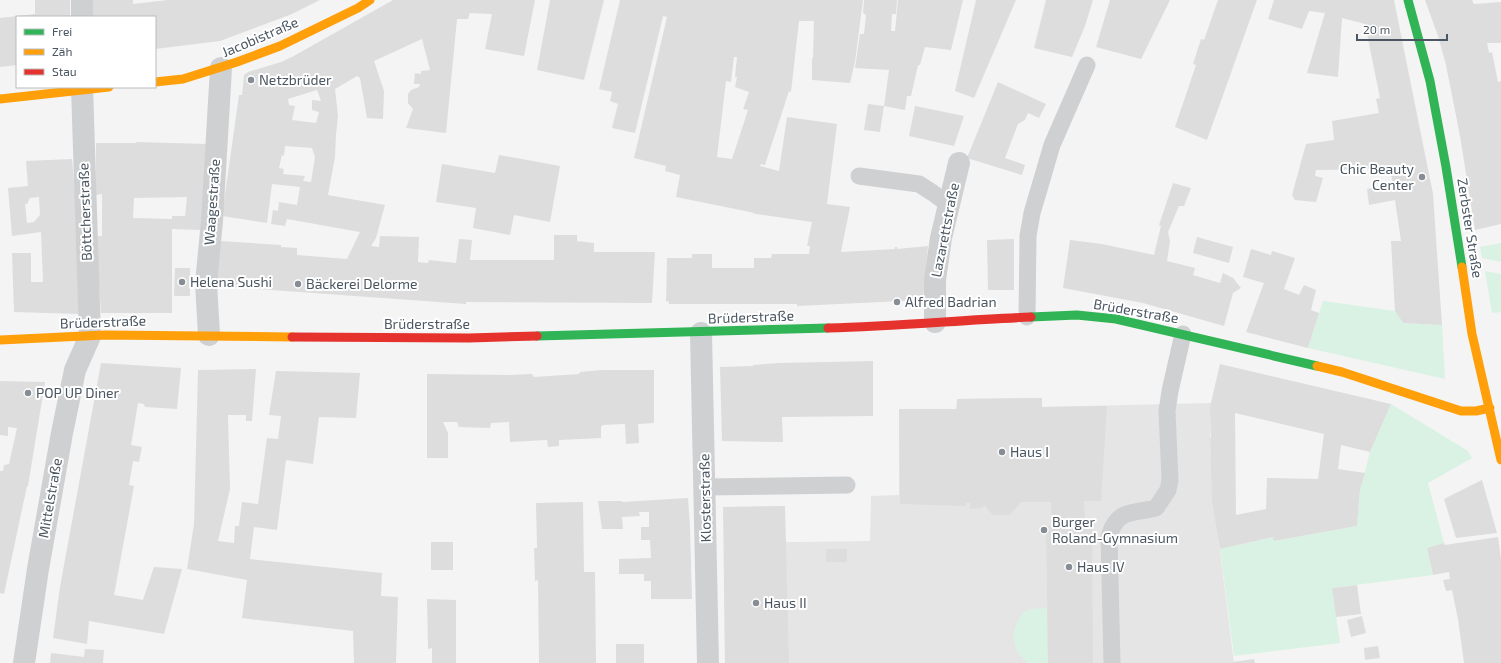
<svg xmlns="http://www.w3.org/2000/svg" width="1501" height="663" viewBox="0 0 1501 663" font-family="'Exo 2',sans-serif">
  <rect width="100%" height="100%" fill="#f4f4f4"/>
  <!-- education -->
  <polygon fill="#e6e5e6" points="1042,398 1042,407 1211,403 1210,454 1211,454 1216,519 1234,663 725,663 724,543 870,541 871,496 899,495 899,409 956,409 957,399"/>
  <!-- green -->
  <g fill="#d9f2e3">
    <polygon points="1501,243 1501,262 1482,258 1480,247"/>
    <polygon points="1485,271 1501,274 1501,312 1492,313"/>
    <polygon points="1323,301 1395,311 1403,323 1442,325 1445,379 1308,348"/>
    <polygon points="1391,404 1468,451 1472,458 1428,483 1444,543 1427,548 1433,575 1332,588 1340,643 1234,656 1220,549 1273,537 1275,541 1357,526 1360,490 1370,452"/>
    <path d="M 1047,608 L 1048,663 L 1028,663 C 1015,653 1009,636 1018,621 C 1020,617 1022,613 1026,611 C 1032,608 1040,608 1047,608 Z"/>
  </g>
  <!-- building -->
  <g fill="#ddddde" fill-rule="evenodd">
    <polygon points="35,0 70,0 70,17 17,17 17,65 0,67 0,18 35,14"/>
    <polygon points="91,0 133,0 133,4 168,0 320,0 292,14 220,41 155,49 155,17 91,17"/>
    <path d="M 393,0 L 535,0 L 524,56 L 485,49 L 492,14 L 470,13 L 468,19 L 457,19 L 446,133 L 406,128 L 413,109 L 408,103 L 408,94 L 411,90 L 419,87 L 420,84 L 414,84 L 415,73 L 421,74 L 421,71 L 430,70 L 422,39 L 374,61 L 384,91 L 383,119 L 367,118 L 360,78 L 357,76 L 335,89 L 338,116 L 336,135 L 335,157 L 328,195 L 385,205 L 376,238 L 371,246 L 379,247 L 380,236 L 419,237 L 418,262 L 428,263 L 429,260 L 456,263 L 459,239 L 472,240 L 470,260 L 554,260 L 554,235 L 577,235 L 577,241 L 594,243 L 594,252 L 655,252 L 652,303 L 466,302 L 466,304 L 216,286 L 220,241 L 281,245 L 281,247 L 297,248 L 297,255 L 347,259 L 360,232 L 287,219 L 285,226 L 271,224 L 273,210 L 278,211 L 279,202 L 297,205 L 300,187 L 272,184 L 267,223 L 222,216 L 239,95 L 242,95 L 244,75 L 248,72 L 281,62 L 292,57 ZM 317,90 L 321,101 L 312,100 L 312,110 L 319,112 L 316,123 L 292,120 L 295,106 L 289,105 L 288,99 ZM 285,146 L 312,148 L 315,157 L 311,182 L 303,181 L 305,176 L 283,174 L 284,169 L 279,168 L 282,155 L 284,156 Z"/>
    <polygon points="550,0 604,0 584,80 537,70"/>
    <path d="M 620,0 L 863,0 L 855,62 L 850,83 L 812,80 L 812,58 L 813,58 L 814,21 L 799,21 L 791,92 L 789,91 L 765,165 L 761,164 L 760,166 L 779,171 L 787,117 L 837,124 L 827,204 L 850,207 L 841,252 L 895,249 L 895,247 L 897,247 L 897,249 L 928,246 L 923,300 L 797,306 L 797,304 L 669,304 L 669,302 L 666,301 L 667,258 L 692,258 L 692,254 L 712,254 L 712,268 L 754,268 L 754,258 L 771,258 L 772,254 L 809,254 L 810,246 L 807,246 L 812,222 L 756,214 L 750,212 L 676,197 L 680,175 L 665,171 L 666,166 L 634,158 L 667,17 L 663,16 L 635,133 L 612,128 L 618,104 L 610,101 L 612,92 L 599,89 ZM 734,57 L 737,57 L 735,77 L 737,77 L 735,87 L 749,92 L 743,109 L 748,110 L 732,159 L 717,157 L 726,81 L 731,82 Z"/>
    <polygon points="864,0 897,0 896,14 892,14 891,31 895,31 898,0 963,0 951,50 925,47 920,65 918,65 911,96 907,96 905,110 884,106 880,132 864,130 868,104 884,106 889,70 855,68 860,34 864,34 866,15 863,13"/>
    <polygon points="976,0 1016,0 974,98 955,91"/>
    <polygon points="1046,0 1093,0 1085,26 1072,57 1034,48"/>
    <polygon points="1110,0 1170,0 1141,59 1096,47"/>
    <polygon points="1218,0 1257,0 1207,140 1175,127 1196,65 1193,64 1201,39 1204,40"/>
    <polygon points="1274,0 1394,0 1433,194 1442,325 1403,323 1395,311 1391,241 1401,241 1395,200 1369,205 1367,189 1393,184 1390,169 1316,170 1315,176 1323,178 1316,202 1295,200 1292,195 1306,144 1334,140 1332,121 1379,113 1376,99 1380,98 1365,24 1342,18 1338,77 1307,73 1325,13 1309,11 1302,29 1268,19"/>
    <polygon points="1425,0 1472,0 1474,4 1501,2 1501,43 1487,43 1489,53 1492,52 1498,82 1501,81 1501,224 1475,230 1460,136 1446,65 1438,36"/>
    <polygon points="998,82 1046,104 1039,118 1028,113 1025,120 1018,124 1005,158 1025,165 1022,175 967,158"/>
    <polygon points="915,106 964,116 954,146 909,136"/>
    <path d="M 136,142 L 207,144 L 201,230 L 172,229 L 172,313 L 101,313 L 97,256 L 98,236 L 102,236 L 102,194 L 96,195 L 96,143 L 136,143 ZM 187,197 L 185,216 L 172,216 L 172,219 L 133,218 L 134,198 Z"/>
    <polygon points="499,155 560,166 550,222 514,215 510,235 473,228 476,208 436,202 442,164 495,173"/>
    <path d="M 72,159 L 75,192 L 80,314 L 14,312 L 12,253 L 31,253 L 31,282 L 43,282 L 41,232 L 12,236 L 8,188 L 28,186 L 26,161 ZM 39,197 L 40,215 L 34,222 L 27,223 L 25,204 L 27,204 L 30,198 Z"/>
    <polygon points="1173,183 1191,188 1184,206 1179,206 1168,232 1170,241 1167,261 1195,268 1193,275 1220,283 1223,273 1233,278 1241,288 1233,293 1224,326 1143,303 1063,288 1070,240 1102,244 1154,255 1161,226 1159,225"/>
    <polygon points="1197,237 1233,247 1229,263 1193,253"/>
    <polygon points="1014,239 1014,290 988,290 987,240"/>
    <polygon points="1251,249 1271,255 1272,251 1295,258 1284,289 1299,295 1304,285 1316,290 1311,310 1319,313 1308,348 1246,332 1264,283 1243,277"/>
    <polygon points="175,268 190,268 190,296 174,296"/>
    <polygon points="873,361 873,416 782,417 783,442 722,441 720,367 753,366 753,365 779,363"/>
    <polygon points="101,363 181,368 177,409 145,407 144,404 138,403 131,445 142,447 139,462 133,461 129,485 134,486 114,595 143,600 154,567 182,569 164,634 89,621 87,644 53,638 60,587"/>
    <path d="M 1220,364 L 1391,404 L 1370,452 L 1341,445 L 1338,469 L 1365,473 L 1360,490 L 1357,526 L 1274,541 L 1273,537 L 1220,549 L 1212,501 L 1210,438 L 1211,438 L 1210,407 ZM 1235,413 L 1324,434 L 1318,479 L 1267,478 L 1266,509 L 1236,515 Z"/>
    <polygon points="256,369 252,421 246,421 246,415 228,415 230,489 218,541 234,543 235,526 239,526 242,502 258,504 267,438 278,439 281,416 269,415 276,371 360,373 356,418 319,417 313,464 286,460 277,530 254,527 250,559 382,573 381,596 398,597 396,663 354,663 353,631 242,618 247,580 187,569 194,524 198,370"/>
    <polygon points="601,370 654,370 654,423 638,424 639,443 626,444 625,424 602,425 603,426 601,426 601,438 559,440 559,446 548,447 547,440 510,442 509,422 491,423 490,428 459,427 457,422 443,422 448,433 448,458 427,458 427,374 508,375 532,374 534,377 579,374 580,372"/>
    <polygon points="0,381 45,382 28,486 27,486 4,594 0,593 0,471 3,471 4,465 9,464 17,428 8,427 8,436 0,435"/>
    <polygon points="1042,398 1042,407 1107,406 1101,501 1084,501 1085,525 1092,525 1093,663 1048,663 1046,526 1052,526 1051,502 1021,502 1010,515 993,515 984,505 982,508 970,509 970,503 966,503 966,506 900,504 899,409 957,409 957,399"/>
    <polygon points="1482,480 1497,533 1456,538 1444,499"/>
    <polygon points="688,498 690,526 692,599 651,599 651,581 644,581 644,574 619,574 619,559 651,558 650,540 641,540 641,527 649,527 649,512 639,512 640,516 622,517 623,529 602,529 598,501 622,501 622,502"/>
    <polygon points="583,502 584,572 595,572 596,663 539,663 538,580 535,581 534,548 537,548 536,503"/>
    <polygon points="785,506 789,663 725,663 723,507"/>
    <polygon points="1498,537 1501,559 1501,663 1464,663 1458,619 1452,590 1446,591 1443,580 1450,579 1449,572 1433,575 1427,548 1444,543 1445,545"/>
    <rect x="431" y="542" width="22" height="28"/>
    <rect x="826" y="549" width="21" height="13"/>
    <polygon points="1357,585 1361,614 1336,617 1332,588"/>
    <polygon points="427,599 456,600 456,663 432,663 432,648 428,649"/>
    <polygon points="1362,616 1366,633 1351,637 1347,620"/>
    <rect x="616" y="644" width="28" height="19"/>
    <polygon points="1378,646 1380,658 1365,660 1364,648"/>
    <polygon points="85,649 104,650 103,663 50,663 51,653 84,657"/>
    <polygon points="1254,659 1255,663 1233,663 1233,662"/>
  </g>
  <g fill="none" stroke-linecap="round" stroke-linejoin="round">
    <!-- lane -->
    <g stroke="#ced0d2" stroke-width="17">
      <polyline points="859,176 919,184 933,193 949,205"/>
      <polyline points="1027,317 1028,236 1032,213 1052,145 1087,65"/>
      <polyline points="705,487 847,485"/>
      <path d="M 1112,663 L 1109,536 C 1118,508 1133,514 1156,508 L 1168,490 L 1170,480 L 1167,411 L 1170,391 L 1183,334"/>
    </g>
    <!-- street -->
    <g stroke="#ced0d2" stroke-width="22">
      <polyline points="82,17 82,0"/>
      <polyline points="935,322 935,280 941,238 959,163"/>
      <polyline points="701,333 708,663"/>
      <polyline points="209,335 206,283 212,221 221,68"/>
      <polyline points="24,663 38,569 62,433 75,370 90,336 82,87"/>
    </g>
    <!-- fast -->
    <g stroke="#30b455" stroke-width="9">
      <polyline points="1408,0 1430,81 1446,167 1462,267"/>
      <polyline points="1031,317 1077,315 1116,319 1317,366"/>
      <polyline points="537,336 828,328"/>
    </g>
    <!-- slow -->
    <g stroke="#ff9f0a" stroke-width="9">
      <polyline points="155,82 183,79 237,62 280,46 358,8 370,0"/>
      <polyline points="0,99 109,87"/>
      <polyline points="1462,267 1472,334 1501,460"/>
      <polyline points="0,340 105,335 292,337"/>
      <polyline points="1317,366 1342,372 1461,411 1476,411 1490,408"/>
    </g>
    <!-- jam -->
    <g stroke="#e5322d" stroke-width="9">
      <path d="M 828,328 C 896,326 963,320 1031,317"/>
      <polyline points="292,337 469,338 537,336"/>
    </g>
  </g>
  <!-- markers -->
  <g fill="#868d94" stroke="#fff" stroke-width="1.5">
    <circle cx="251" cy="80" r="4"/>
    <circle cx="1422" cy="177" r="4"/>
    <circle cx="182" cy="282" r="4"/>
    <circle cx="298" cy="284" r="4"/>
    <circle cx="897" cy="302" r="4"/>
    <circle cx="28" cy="393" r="4"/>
    <circle cx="1002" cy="452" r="4"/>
    <circle cx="1044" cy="530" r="4"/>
    <circle cx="1069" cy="567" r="4"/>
    <circle cx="756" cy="603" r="4"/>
  </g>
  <g text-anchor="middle" stroke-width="4" stroke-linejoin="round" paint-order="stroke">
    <!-- street labels -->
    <g font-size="14" fill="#4a5661" stroke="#fff">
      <text transform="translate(260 37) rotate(-23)" y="5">Jacobistraße</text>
      <text transform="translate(212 202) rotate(-86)" y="5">Waagestraße</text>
      <text transform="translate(85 212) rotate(-92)" y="5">Böttcherstraße</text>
      <text transform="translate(1470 228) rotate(81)" y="5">Zerbster Straße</text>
      <text transform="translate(945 230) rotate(-79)" y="5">Lazarettstraße</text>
      <text transform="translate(1136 311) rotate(10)" y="5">Brüderstraße</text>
      <text transform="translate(751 317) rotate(-2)" y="5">Brüderstraße</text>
      <text transform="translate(103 322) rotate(-2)" y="5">Brüderstraße</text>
      <text x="427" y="329">Brüderstraße</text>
      <text transform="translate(50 498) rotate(-80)" y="5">Mittelstraße</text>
      <text transform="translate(705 498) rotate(-91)" y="5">Klosterstraße</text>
    </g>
    <!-- poi labels -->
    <g font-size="14" fill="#4a5661" stroke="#fff" text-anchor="start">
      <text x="259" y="85">Netzbrüder</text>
      <text x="1414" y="174" text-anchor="end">Chic Beauty<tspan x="1414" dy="16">Center</tspan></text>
      <text x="190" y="287">Helena Sushi</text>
      <text x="306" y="289">Bäckerei Delorme</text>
      <text x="905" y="307">Alfred Badrian</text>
      <text x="36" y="398">POP UP Diner</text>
      <text x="1010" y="457">Haus I</text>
      <text x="1052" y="527">Burger<tspan x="1052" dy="16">Roland-Gymnasium</tspan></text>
      <text x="1077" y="572">Haus IV</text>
      <text x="764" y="608">Haus II</text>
    </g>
  </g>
  <!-- legend -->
  <rect x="16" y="16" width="140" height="72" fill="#ffffff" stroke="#b7bbc0"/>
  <rect x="24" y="29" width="20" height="6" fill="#30b455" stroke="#b7bbc0"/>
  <text x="52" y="36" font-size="12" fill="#4a5661">Frei</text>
  <rect x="24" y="49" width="20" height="6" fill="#ff9f0a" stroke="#b7bbc0"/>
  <text x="52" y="56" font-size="12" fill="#4a5661">Zäh</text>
  <rect x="24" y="69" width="20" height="6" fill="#e5322d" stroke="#b7bbc0"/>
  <text x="52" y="76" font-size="12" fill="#4a5661">Stau</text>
  <!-- scale -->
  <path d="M1357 34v6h90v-6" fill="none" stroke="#4a5661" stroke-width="2"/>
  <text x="1363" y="34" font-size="12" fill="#4a5661" stroke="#ffffff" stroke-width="3" paint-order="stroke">20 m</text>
</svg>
